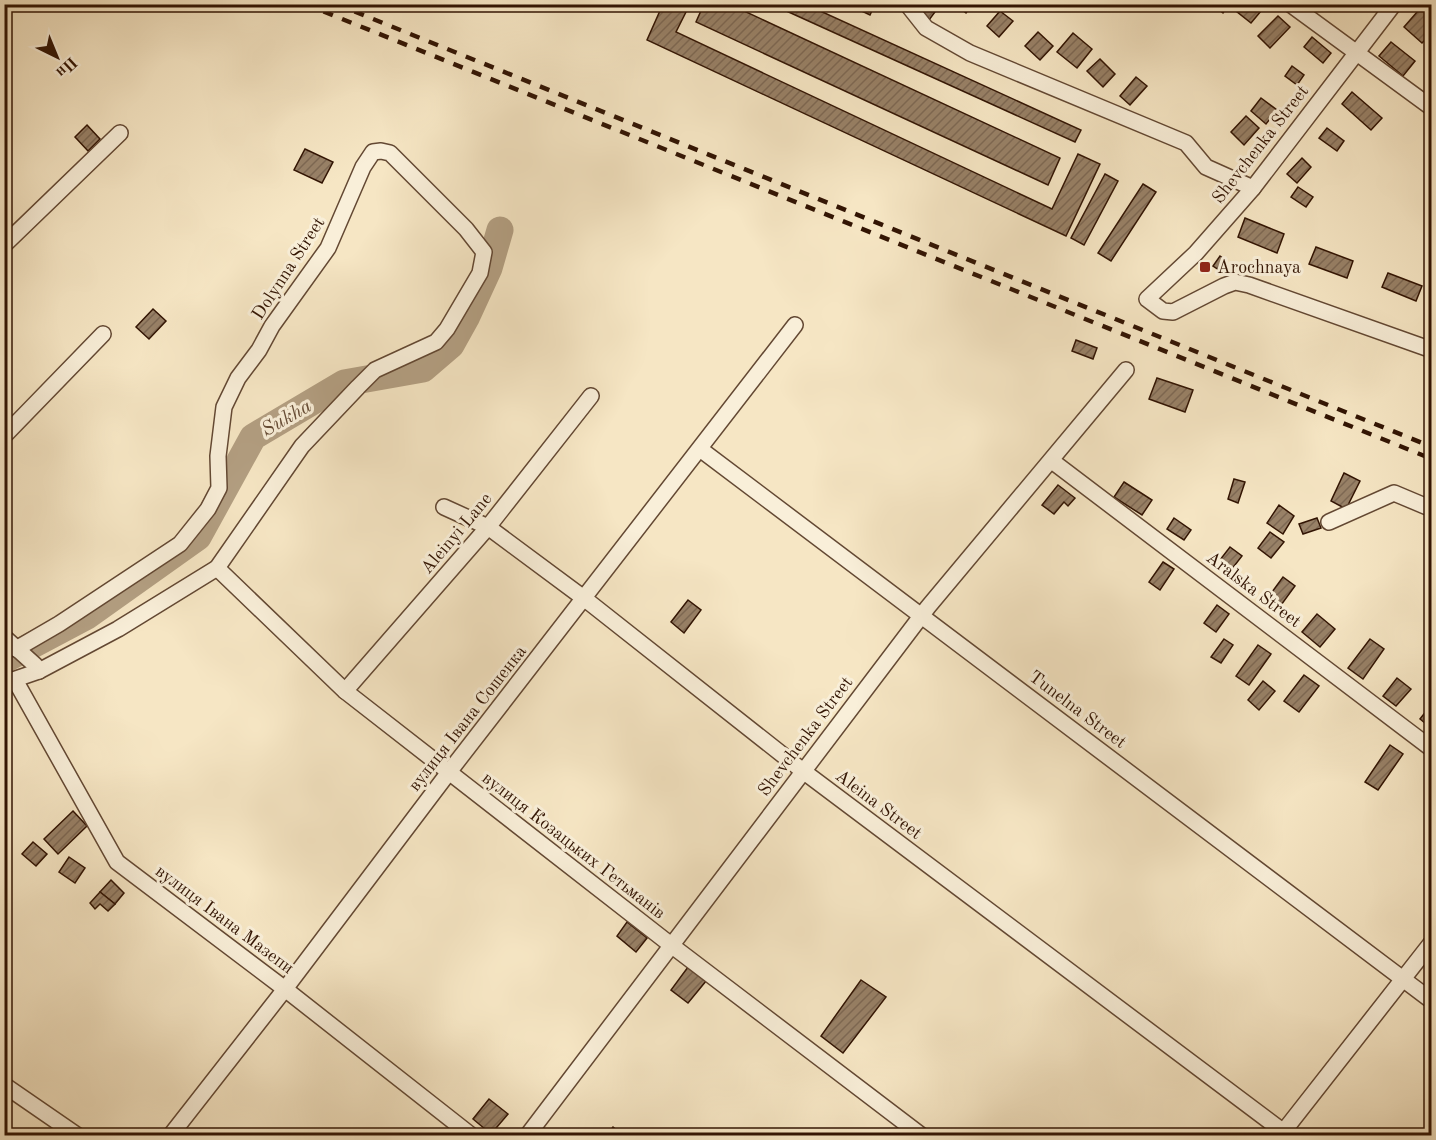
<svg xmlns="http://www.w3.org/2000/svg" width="1436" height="1140" viewBox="0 0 1436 1140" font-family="'Old Standard TT',serif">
  <defs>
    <pattern id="building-hatch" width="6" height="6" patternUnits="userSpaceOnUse" patternTransform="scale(1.5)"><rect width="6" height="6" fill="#988167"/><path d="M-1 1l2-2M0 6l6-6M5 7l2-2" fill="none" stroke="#7d6853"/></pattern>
  </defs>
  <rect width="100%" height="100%" fill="#f6e6c4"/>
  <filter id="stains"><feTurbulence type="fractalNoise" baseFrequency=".00333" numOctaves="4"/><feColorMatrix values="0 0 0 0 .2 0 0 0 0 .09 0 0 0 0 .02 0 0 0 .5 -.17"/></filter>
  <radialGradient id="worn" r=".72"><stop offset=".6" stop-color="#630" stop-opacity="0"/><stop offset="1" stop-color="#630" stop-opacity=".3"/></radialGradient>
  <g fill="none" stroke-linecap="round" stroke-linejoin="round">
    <!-- river -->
    <polyline stroke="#b39f82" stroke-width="27" points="4,660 87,616 198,537 253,437 344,383 423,369 451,345 466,318 489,268 500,230"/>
  </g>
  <!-- building -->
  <g fill="url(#building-hatch)" stroke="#321403" stroke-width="1.5">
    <polygon points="663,4 690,4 676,32 1052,209 1078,154 1100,164 1066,236 647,40"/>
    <polygon points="704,4 729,4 1060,158 1048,185 696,22"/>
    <polygon points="771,4 805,4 1081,130 1075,142"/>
    <polygon points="847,4 875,4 870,15"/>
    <polygon points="924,4 933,4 938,8 929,20 918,12"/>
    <polygon points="955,4 972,4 966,13"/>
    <polygon points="1212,4 1229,4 1223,13"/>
    <polygon points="1241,4 1265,4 1266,5 1251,23 1236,11"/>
    <polygon points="1424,4 1432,6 1432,33 1422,43 1404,27"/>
    <polygon points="1000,11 1013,21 999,37 987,26"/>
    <polygon points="1278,16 1290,27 1270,48 1258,36"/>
    <polygon points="1038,32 1053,46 1040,60 1025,46"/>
    <polygon points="1073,33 1092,49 1077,68 1057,52"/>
    <polygon points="1312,37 1331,53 1323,63 1304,47"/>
    <polygon points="1391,42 1415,61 1403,76 1379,56"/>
    <polygon points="1100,59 1115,74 1103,87 1087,71"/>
    <polygon points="1292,66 1304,75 1297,85 1285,76"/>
    <polygon points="1136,77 1147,86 1130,105 1120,96"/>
    <polygon points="1352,92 1382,118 1371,130 1342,104"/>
    <polygon points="1261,98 1277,110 1266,124 1251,111"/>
    <polygon points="1246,116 1259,128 1244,145 1231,132"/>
    <polygon points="87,125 100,139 88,151 75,137"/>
    <polygon points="1327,128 1344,141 1337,151 1319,138"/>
    <polygon points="305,149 333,162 322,183 294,170"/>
    <polygon points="1302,158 1311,167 1297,183 1287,174"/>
    <polygon points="1105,174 1118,181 1084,245 1071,238"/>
    <polygon points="1143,184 1156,192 1111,261 1098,253"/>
    <polygon points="1298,187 1313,197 1306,207 1291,197"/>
    <polygon points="1245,218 1284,234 1277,253 1238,237"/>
    <polygon points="1316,247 1353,261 1347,278 1309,264"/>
    <polygon points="1220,256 1226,260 1219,270 1213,266"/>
    <polygon points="1388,273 1422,286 1416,301 1382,287"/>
    <polygon points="153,309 166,321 149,339 136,327"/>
    <polygon points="1076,340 1097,348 1093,359 1072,351"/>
    <polygon points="1157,378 1193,390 1185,412 1149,399"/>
    <polygon points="1344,473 1360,481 1346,509 1331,501"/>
    <polygon points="1234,479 1245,482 1238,503 1228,499"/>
    <polygon points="1124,482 1152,500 1142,515 1114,497"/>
    <polygon points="1058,485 1075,498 1068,506 1064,502 1054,514 1042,505"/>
    <polygon points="1279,505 1294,516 1283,534 1267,523"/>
    <polygon points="1174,518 1191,530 1184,540 1167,529"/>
    <polygon points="1317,518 1321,528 1303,534 1299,524"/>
    <polygon points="1270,532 1284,542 1271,558 1258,548"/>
    <polygon points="1230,547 1242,556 1228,574 1216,565"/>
    <polygon points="1163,562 1174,569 1160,590 1149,582"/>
    <polygon points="1283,577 1295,586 1276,612 1264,603"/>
    <polygon points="688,600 701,610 684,633 671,622"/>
    <polygon points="1217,605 1229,614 1216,632 1204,623"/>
    <polygon points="1317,614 1335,629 1320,647 1302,632"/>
    <polygon points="1224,639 1233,645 1221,663 1211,657"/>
    <polygon points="1370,639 1384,649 1363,679 1348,668"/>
    <polygon points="1258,645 1271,654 1249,685 1236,676"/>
    <polygon points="1304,675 1319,686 1299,712 1284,701"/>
    <polygon points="1397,678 1411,689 1396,706 1383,696"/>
    <polygon points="1263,681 1275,691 1259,710 1248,700"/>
    <polygon points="1432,704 1432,727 1431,728 1420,719"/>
    <polygon points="1390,745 1403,754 1378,790 1365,782"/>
    <polygon points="73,811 87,826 58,854 44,839"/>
    <polygon points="33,842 47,854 36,866 22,854"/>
    <polygon points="69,857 85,868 75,883 59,872"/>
    <polygon points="111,880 124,893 115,904 100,892"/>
    <polygon points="100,892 115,904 108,911 100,904 95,909 90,903"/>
    <polygon points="627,922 647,938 636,952 617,936"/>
    <polygon points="688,967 706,981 688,1003 671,990"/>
    <polygon points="861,980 886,997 843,1053 821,1036"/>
    <polygon points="489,1099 508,1114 491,1134 473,1119"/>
    <polygon points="613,1127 624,1136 606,1136"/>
  </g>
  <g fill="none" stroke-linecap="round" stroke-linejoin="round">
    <defs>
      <g id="minor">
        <polyline points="907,4 926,28 970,53 1186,143 1206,167 1253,188"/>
        <polyline points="1290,4 1432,108"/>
        <polyline points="1394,4 1253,188 1196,253 1147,299 1163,311 1173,312 1224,286 1235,282 1249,285 1432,350"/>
        <polyline points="4,245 120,133"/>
        <polyline points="4,436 103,334"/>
        <polyline points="700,449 1432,1001"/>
        <polyline points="1052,461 1432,749"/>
        <polyline points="444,507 488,527 585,599 803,771 1289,1136"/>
        <polyline points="1329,522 1394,493 1432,509"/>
        <polyline points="217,568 345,691 671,945 922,1136"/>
        <polyline points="4,637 35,665 39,671"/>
        <polyline points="15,680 117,862 285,989 472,1136"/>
        <polyline points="4,683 39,671 118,629 217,568 302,446 358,387 375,370 436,342 447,329 480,273 484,252 466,229 390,153 381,151 373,152 363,167 328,248 272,326 259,350 238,378 224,407 218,456 219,488 208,509 180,544 59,624 16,649"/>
        <polyline points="345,691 488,527 591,396"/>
        <polyline points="4,1085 78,1136"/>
        <polyline points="170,1136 285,989 449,772 795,325"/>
        <polyline points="527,1136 928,607 1126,370"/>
        <polyline points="1280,1136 1432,942"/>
      </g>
    </defs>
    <!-- minor casing -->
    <use href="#minor" stroke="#634833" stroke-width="18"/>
    <!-- minor -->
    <use href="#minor" stroke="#f9efd9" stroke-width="15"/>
    <!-- rail -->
    <g stroke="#321403" stroke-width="4.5" stroke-dasharray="10 10" stroke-linecap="butt">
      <polyline points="305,4 1432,459"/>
      <polyline points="336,4 1432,447"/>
    </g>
  </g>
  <!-- markers -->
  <rect fill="#8f2418" stroke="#f9efd9" stroke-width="2" x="1199" y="261" width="12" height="12" rx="3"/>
  <g text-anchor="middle" stroke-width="6" stroke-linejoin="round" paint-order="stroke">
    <!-- street labels -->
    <g font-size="18" fill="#321403" stroke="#f9efd9">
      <text transform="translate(1260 144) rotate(-52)" y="6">Shevchenka Street</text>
      <text transform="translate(288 268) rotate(-57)" y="6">Dolynna Street</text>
      <text transform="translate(456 533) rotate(-50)" y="6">Aleinyi Lane</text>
      <text transform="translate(1254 589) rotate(37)" y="6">Aralska Street</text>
      <text transform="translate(1078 709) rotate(37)" y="6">Tunelna Street</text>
      <text transform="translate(467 718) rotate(-52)" y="6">вулиця Івана Сошенка</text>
      <text transform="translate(805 736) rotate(-53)" y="6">Shevchenka Street</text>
      <text transform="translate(879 804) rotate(37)" y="6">Aleina Street</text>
      <text transform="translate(574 845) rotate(38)" y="6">вулиця Козацьких Гетьманів</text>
      <text transform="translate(225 919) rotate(37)" y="6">вулиця Івана Мазепи</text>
    </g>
    <!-- poi labels -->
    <g font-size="18" fill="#321403" stroke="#f9efd9" text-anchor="start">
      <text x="1217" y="273">Arochnaya</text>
    </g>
    <!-- water labels -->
    <g font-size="20" font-style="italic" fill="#664c36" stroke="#f9efd9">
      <text transform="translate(286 417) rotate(-30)" y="7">Sukha</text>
    </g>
  </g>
  <!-- margin -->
  <rect width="1436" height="1140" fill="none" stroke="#f6e6c4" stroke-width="24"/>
  <rect x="6" y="6" width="1424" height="1128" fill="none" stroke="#321403" stroke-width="3"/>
  <rect x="12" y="12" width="1412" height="1116" fill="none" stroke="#321403" stroke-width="1.5"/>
  <!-- north arrow -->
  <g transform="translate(57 57) rotate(137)" stroke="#f9efd9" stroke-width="4.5" paint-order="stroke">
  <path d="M0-4.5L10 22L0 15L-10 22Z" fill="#321403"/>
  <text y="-9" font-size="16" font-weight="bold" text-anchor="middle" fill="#321403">Пн</text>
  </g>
  <rect width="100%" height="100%" filter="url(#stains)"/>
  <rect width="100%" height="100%" fill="url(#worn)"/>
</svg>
